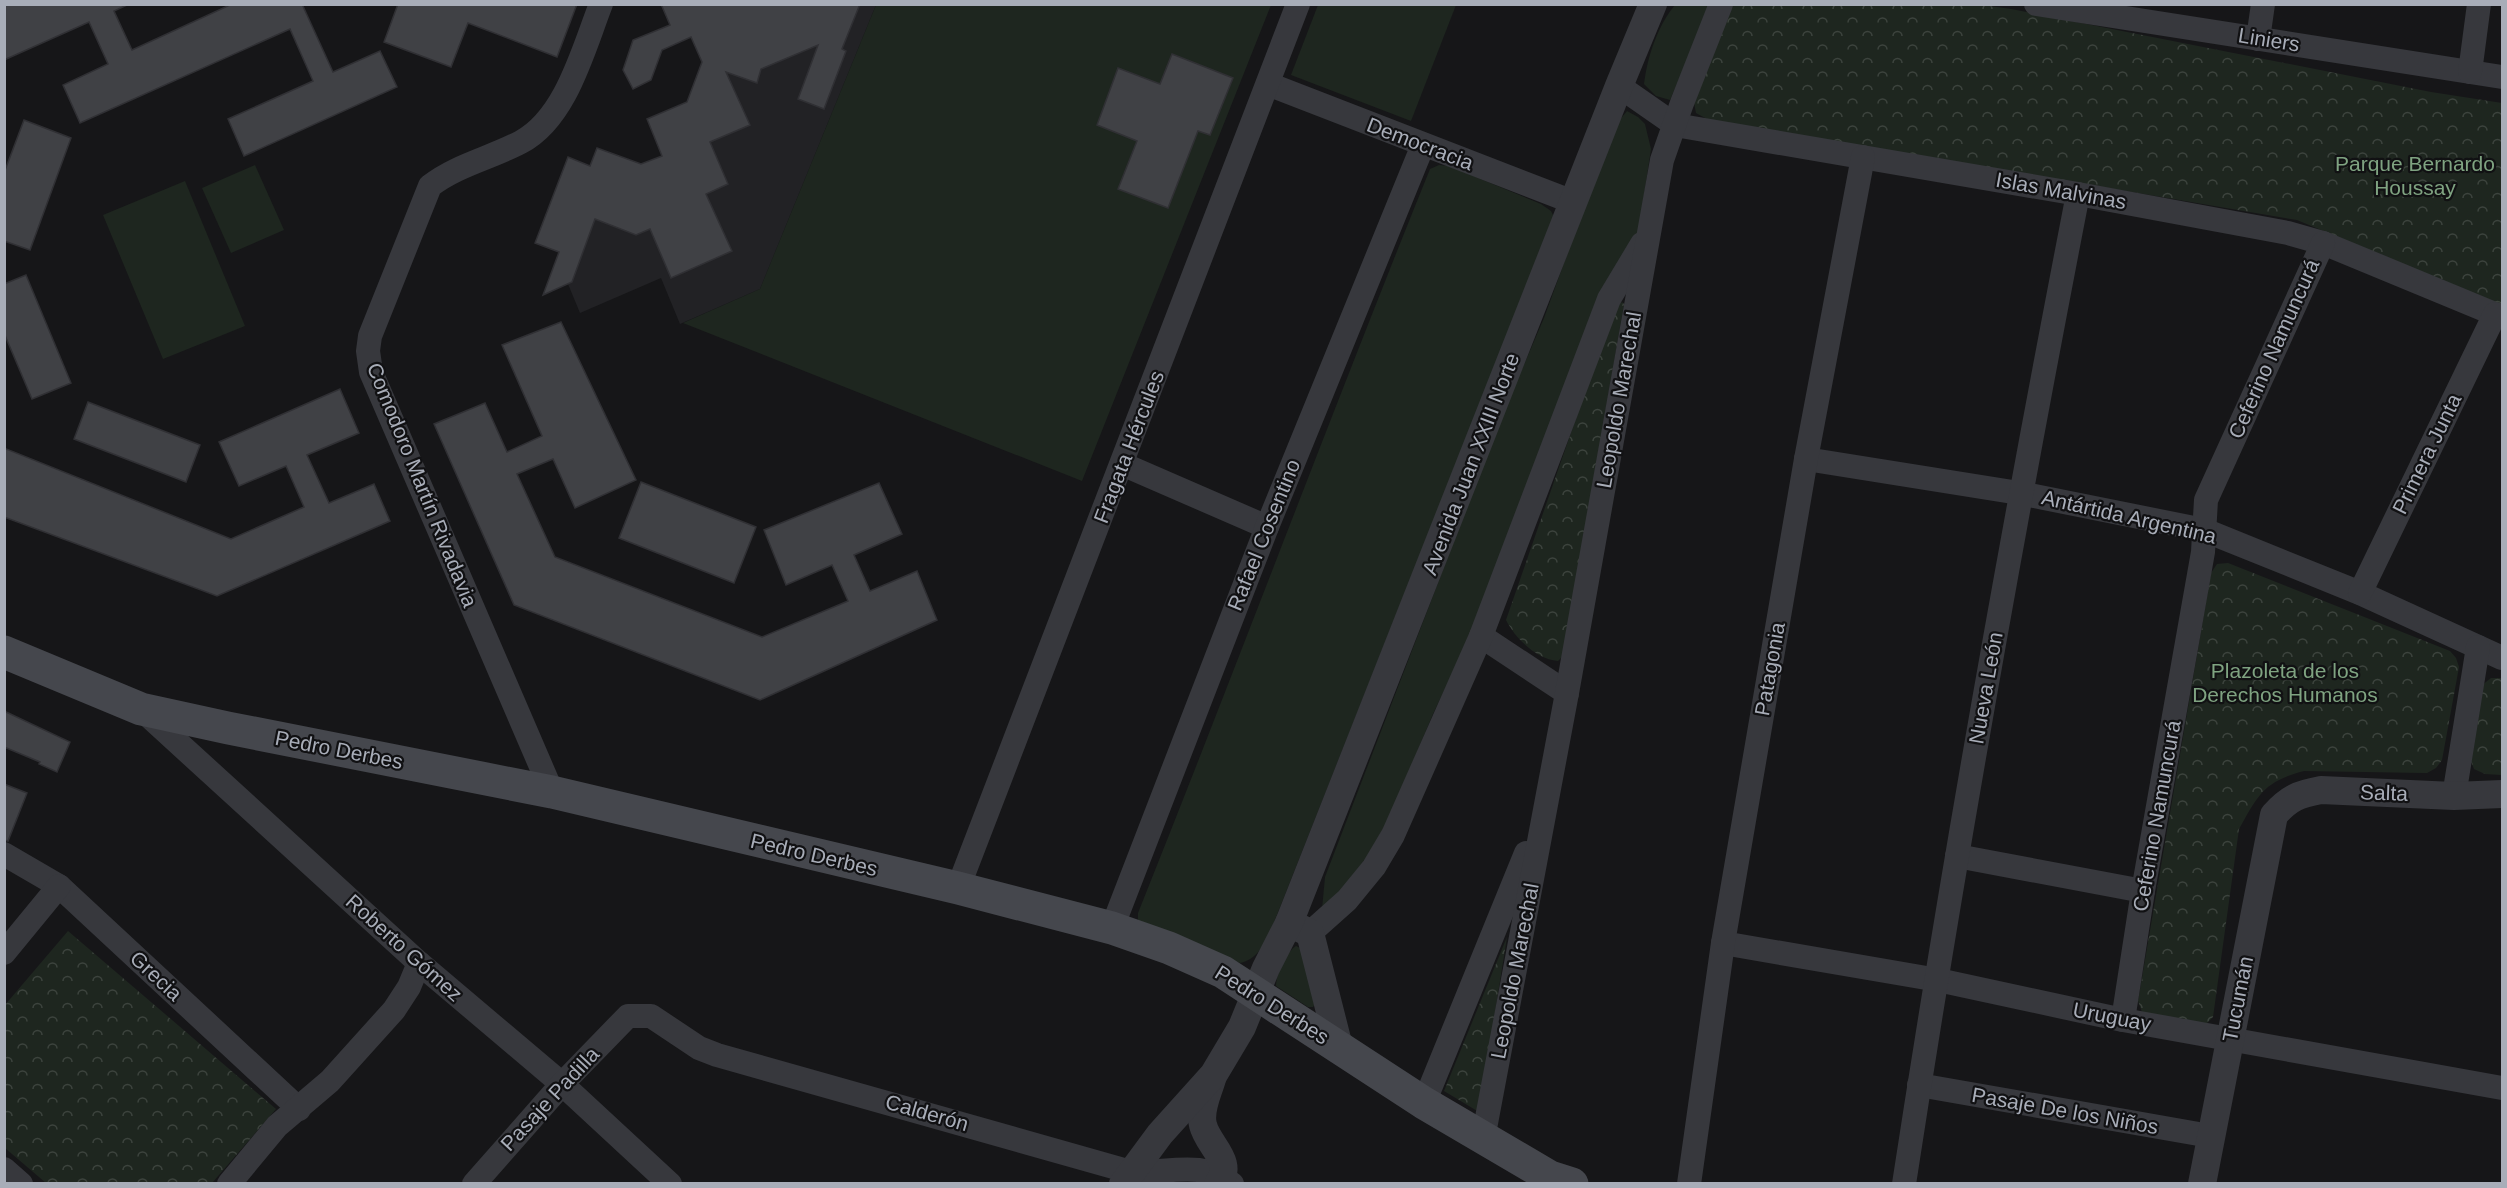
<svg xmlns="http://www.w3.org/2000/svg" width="2507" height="1188" viewBox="0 0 2507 1188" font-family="Arial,sans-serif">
  <defs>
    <pattern id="forest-crowns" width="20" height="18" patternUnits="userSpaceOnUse" patternTransform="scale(1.5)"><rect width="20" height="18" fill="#1e261f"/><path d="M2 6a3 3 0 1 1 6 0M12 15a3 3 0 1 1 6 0" fill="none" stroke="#3c433d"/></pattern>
  </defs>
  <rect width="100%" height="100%" fill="#161618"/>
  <!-- built -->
  <polygon fill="#222225" points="661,5 876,5 760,289 680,324 661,278 580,313 568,284 543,295 559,252 535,243 568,157 590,166 597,148 641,164 662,156 647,119 669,110 680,122 702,62 691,37 678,43"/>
  <!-- grass -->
  <g fill="#1e261f">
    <polygon points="876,5 1271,5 1082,481 683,323 760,289"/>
    <polygon points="1318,5 1456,5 1411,121 1291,75"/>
    <path d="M 1675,5 L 1711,5 L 1670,100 L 1656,96 L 1644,84 C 1647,57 1658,25 1675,5 Z"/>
    <polygon points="1627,111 1638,117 1645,124 1651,149 1639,229 1497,579 1433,714 1380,840 1337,896 1322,909 1325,877 1504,411 1544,318 1613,128"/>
    <polygon points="255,165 284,230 231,253 202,188"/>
    <path d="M 1439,165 L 1449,166 L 1541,204 L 1551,211 L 1554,217 L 1271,930 C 1263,945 1258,959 1240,963 L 1143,928 L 1138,920 L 1138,913 C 1237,666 1330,416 1430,169 Z"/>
    <polygon points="185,181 245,326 163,359 103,215"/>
    <path d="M 1296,946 L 1300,948 L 1316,1003 L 1313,1007 L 1308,1007 L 1276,986 C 1276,974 1286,952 1296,946 Z"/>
  </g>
  <!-- forest -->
  <g fill="url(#forest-crowns)">
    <polygon points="1975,4 2011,9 2431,92 2502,103 2502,305 2297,220 1709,120 1696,113 1694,102 1731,5"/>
    <path d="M 1622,302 L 1624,304 L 1563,656 L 1558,661 C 1536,659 1515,638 1506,620 L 1615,306 Z"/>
    <path d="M 2228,563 L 2450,651 L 2456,658 L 2459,667 L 2442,760 L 2436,768 L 2427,773 L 2304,771 C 2264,781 2258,795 2239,829 L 2213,1017 L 2206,1024 L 2142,1012 L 2138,1001 L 2211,573 L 2217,564 Z"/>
    <polygon points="2491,678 2502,678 2502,775 2485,774 2474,769 2469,756 2476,690"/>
    <polygon points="68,931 276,1109 212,1183 46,1183 5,1148 5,1005"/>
    <polygon points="1507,937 1479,1112 1444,1091"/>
  </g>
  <!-- building -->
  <g fill="#404145" stroke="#303034" stroke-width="1.5">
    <polygon points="4,4 129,4 114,11 132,50 232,4 302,4 333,72 380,51 397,87 244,156 228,119 313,81 290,29 80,123 63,85 108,64 89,22 4,60"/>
    <polygon points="398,4 577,4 557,57 468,23 451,67 384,42"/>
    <polygon points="661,4 860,4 842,49 846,51 824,109 798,99 818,45 761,69 757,83 726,72 750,125 710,142 728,184 706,194 732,251 671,278 650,229 636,235 595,219 572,282 543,295 559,252 535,243 568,157 590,166 597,148 641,164 662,156 647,119 687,102 702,62 691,37 662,50 651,80 633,89 623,70 633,40 670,25"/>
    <polygon points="1172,54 1233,78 1210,135 1198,131 1168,208 1118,189 1137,141 1097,125 1118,68 1160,84"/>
    <polygon points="24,120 71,138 30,250 4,241 4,173"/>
    <polygon points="26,275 71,383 32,399 4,333 4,284"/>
    <polygon points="561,322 636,480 575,508 553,459 517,474 555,557 762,637 848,601 832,565 786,585 764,530 879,483 902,534 854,555 870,591 917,571 937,620 760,700 514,605 434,424 485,403 507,452 542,436 502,345"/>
    <polygon points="340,389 359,433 307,455 329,503 374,484 390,521 217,596 4,517 4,448 231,539 304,507 286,466 239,486 219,442"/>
    <polygon points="88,402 200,445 186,482 74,439"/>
    <polygon points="641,482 756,527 734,583 619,538"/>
    <polygon points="4,711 70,742 57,772 39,764 40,762 4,747"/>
    <polygon points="4,784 27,793 8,841 4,840"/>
  </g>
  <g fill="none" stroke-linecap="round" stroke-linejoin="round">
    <!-- minor -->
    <g stroke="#37383d" stroke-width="24">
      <polyline points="2036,4 2502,77"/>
      <polyline points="2258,39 2263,4"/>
      <polyline points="2470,72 2479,4"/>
      <polyline points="1268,84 1573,202"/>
      <polyline points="1619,86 1675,125 2078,194 2288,233 2323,243 2502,317"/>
      <polyline points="1806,459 2019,493 2204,530 2360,593 2502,658"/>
      <polyline points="1122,464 1267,527"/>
      <polyline points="2360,593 2495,314"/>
      <polyline points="1481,636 1567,693"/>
      <polyline points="141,709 419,963 562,1084 670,1184"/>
      <path d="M 552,792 L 371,372 L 368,351 L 370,336 L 430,186 C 457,165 491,158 521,142 C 566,118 583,50 601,4"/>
      <polyline points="2454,796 2478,647"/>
      <polyline points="4,854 59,886 299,1109"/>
      <polyline points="1957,856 2143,891"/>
      <polyline points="958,888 1298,4"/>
      <polyline points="1112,928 1267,527 1423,145"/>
      <polyline points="1310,933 1347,900 1374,867 1393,835 1481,636 1609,299 1642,244"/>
      <polyline points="1723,943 1938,980 2123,1020 2502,1088"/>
      <polyline points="4,953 59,886"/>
      <polyline points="2123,1020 2143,891 2203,552 2206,500 2323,243"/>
      <polyline points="1919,1085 2210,1136"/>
      <polyline points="1424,1103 1526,853"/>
      <polyline points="1483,1139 1567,693 1662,160 1682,103 1721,4"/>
      <polyline points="4,1169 21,1184"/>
      <polyline points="229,1184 277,1126 330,1081 394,1010 409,987 419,963"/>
      <path d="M 474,1184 L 562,1084 L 628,1016 L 651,1016 L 699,1048 L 717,1055 L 1131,1172 C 1166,1174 1202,1159 1232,1184"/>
      <polyline points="1689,1184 1723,943 1806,459 1863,157"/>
      <path d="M 1904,1184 C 1955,852 2014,523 2078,194"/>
    </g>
    <!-- tertiary -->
    <g stroke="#37383d" stroke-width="28">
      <polyline points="1289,923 1310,933 1339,1047"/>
      <path d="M 1212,1079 C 1208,1093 1199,1110 1203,1125 C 1208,1146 1235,1161 1218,1184"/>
      <polyline points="1123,1184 1160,1134 1214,1074 1242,1027 1266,968 1289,923 1619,86 1653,4"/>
      <path d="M 2202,1184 L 2274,815 C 2289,798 2299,794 2321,790 L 2454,796 L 2502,794"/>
    </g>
    <!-- secondary -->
    <polyline stroke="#45474d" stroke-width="33" points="4,652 141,709 228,728 552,792 958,888 1112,928 1169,948 1223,972 1424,1103 1550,1177 1572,1184"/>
  </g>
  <g text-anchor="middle" stroke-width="4.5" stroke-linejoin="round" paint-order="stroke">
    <!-- street labels -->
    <g font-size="21" fill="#a8adb8" stroke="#111113">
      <text transform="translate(2269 40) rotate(9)" y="7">Liniers</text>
      <text transform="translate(1420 144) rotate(21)" y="7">Democracia</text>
      <text transform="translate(2061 191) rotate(10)" y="7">Islas Malvinas</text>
      <text transform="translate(2274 349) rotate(-66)" y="7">Ceferino Namuncurá</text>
      <text transform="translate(1619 400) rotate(-80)" y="7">Leopoldo Marechal</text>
      <text transform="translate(1129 447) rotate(-69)" y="7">Fragata Hércules</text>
      <text transform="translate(2427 454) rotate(-64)" y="7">Primera Junta</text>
      <text transform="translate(1471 464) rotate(-69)" y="7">Avenida Juan XXIII Norte</text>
      <text transform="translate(422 485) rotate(68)" y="7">Comodoro Martín Rivadavia</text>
      <text transform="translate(2129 517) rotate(13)" y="7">Antártida Argentina</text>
      <text transform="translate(1264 535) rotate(-68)" y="7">Rafael Cosentino</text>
      <text transform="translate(1770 669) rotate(-80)" y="7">Patagonia</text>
      <text transform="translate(1986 688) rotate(-80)" y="7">Nueva León</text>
      <text transform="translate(339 750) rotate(11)" y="7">Pedro Derbes</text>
      <text transform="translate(2384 793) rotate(2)" y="7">Salta</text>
      <text transform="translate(2157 816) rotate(-80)" y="7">Ceferino Namuncurá</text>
      <text transform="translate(814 855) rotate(13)" y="7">Pedro Derbes</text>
      <text transform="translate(404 948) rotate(42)" y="7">Roberto Gómez</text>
      <text transform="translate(1515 971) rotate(-79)" y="7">Leopoldo Marechal</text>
      <text transform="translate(156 976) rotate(43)" y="7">Grecia</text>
      <text transform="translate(2238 999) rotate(-79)" y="7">Tucumán</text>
      <text transform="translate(1272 1005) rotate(32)" y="7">Pedro Derbes</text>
      <text transform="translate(2112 1017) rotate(11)" y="7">Uruguay</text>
      <text transform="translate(550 1099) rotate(-47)" y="7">Pasaje Padilla</text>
      <text transform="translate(2065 1111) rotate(10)" y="7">Pasaje De los Niños</text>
      <text transform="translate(927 1113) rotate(16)" y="7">Calderón</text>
    </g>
    <!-- park labels -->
    <g font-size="21" fill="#7fa381" stroke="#111113">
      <text x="2415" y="171">Parque Bernardo<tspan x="2415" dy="24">Houssay</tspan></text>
      <text x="2285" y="678">Plazoleta de los<tspan x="2285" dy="24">Derechos Humanos</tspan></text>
    </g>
  </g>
  <!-- border -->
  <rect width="2507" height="1188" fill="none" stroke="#a8adb8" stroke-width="12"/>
</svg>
